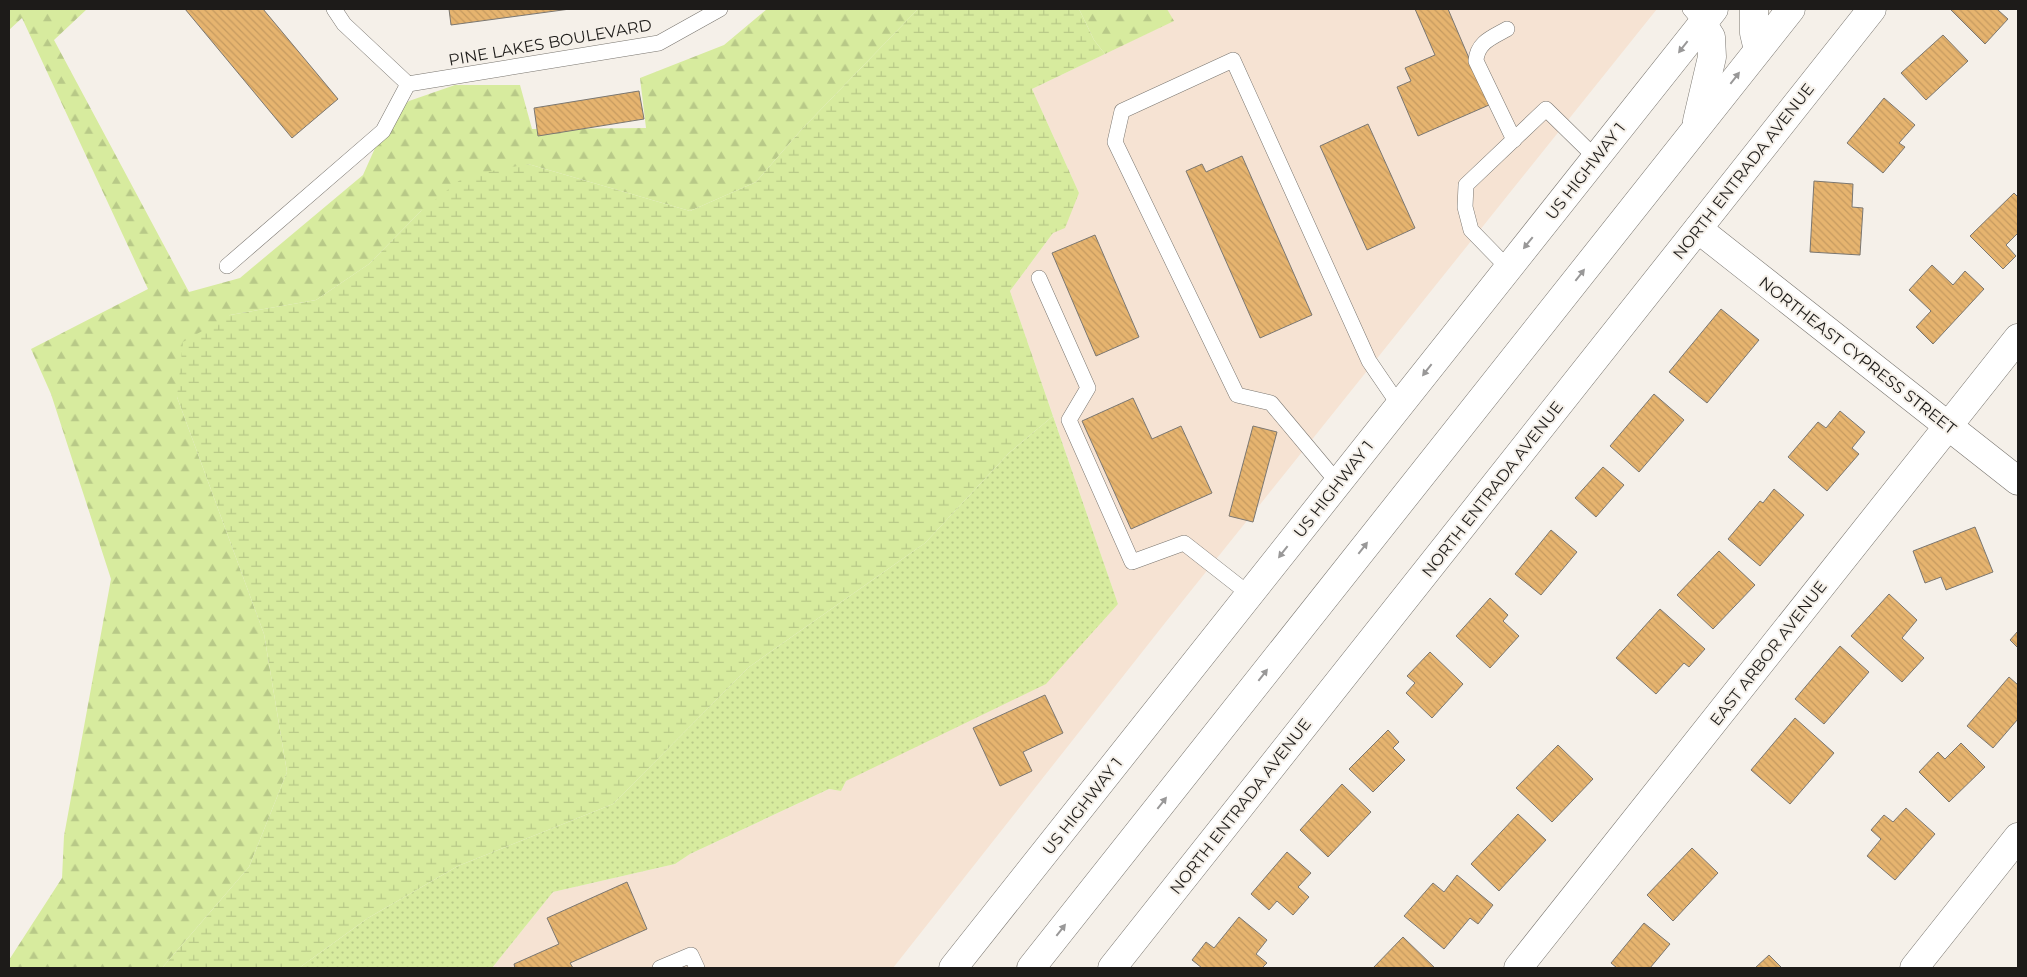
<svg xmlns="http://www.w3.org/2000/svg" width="2027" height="977" viewBox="0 0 2027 977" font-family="Montserrat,sans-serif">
  <defs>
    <pattern id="grass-dots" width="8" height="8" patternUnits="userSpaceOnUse" patternTransform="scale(1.25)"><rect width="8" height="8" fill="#d7eb9e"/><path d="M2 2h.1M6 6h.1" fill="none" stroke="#b8c988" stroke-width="1.8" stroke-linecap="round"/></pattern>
    <pattern id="forest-firs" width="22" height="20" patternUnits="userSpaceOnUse" patternTransform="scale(1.25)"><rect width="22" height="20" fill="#d7eb9e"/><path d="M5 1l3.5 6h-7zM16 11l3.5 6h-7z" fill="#b8c988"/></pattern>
    <pattern id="wetland-marsh" width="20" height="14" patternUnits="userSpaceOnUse" patternTransform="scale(1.25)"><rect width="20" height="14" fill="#d7eb9e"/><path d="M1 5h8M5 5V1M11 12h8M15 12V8" fill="none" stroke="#b8c988"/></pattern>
    <pattern id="building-back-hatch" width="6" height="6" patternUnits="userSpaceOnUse" patternTransform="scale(1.25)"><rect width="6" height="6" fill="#e6b46f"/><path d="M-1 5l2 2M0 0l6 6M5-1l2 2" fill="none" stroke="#c59a60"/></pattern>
  </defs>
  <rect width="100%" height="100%" fill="#f5f0e9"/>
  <!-- commercial -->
  <polygon fill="#f6e3d3" points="1167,9 1657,9 1165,623 893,968 492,968 553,892 675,864 690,854 829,789 841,791 846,781 1118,604 1010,291 1053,233 1079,193 1032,89 1173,21"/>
  <!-- grass -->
  <polygon fill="url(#grass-dots)" points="1053,416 1118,604 1046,684 846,781 841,791 829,789 690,854 675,864 553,892 492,968 299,968 368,918 458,866 613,804 749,667 925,543 1009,453"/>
  <!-- forest -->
  <g fill="url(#forest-firs)">
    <polygon points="9,9 87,9 54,40 189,292 240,278 363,175 388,119 409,101 455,85 520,85 532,129 646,128 640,78 724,45 767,9 918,9 802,129 756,182 690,211 528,164 421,211 369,264 316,300 230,315 177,397 264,634 287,772 249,867 162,968 9,968 9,960 62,878 64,836 111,579 51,394 31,349 148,289 22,18 9,30"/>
    <polygon points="1079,9 1167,9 1174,21 1105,54 1094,40"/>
  </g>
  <!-- wetland -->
  <polygon fill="url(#wetland-marsh)" points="918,9 1079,9 1094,40 1105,54 1032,89 1079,193 1065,228 1053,233 1010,291 1053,416 1009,453 925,543 749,667 613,804 458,866 368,918 299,968 162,968 249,867 287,772 264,634 177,397 183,342 230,315 316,300 369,264 421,211 465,176 528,164 690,211 756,182 802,129"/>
  <!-- building -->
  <g fill="url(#building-back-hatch)" stroke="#7b7771">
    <polygon points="185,9 263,9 338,99 292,138"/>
    <polygon points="449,9 570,9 451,25"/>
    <polygon points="1415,9 1448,9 1489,105 1418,136 1397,87 1411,81 1405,68 1435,55"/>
    <polygon points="1952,9 1999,9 1998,10 2008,19 1985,44 1951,10"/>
    <polygon points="1943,35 1968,61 1926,100 1901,73"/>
    <polygon points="639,91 644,119 538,136 534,108"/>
    <polygon points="1884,98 1915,125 1899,143 1905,147 1883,173 1847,143"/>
    <polygon points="1368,124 1415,228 1367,250 1320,146"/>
    <polygon points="1242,156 1312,315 1260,338 1186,171 1202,164 1206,172"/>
    <polygon points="1814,181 1853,184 1852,207 1863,208 1860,255 1810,252"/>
    <polygon points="2014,193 2018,197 2018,233 2006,245 2016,256 2003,269 1970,236"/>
    <polygon points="1095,235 1139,337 1096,356 1052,253"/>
    <polygon points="1932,265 1953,285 1965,271 1984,289 1933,344 1916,327 1931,311 1909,290"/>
    <polygon points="1721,309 1759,340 1707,403 1669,372"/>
    <polygon points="1654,394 1684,420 1639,472 1610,446"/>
    <polygon points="1133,398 1152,439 1181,426 1212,493 1131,529 1082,421"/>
    <polygon points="1840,411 1865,432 1852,448 1859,454 1827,491 1788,457 1818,422 1826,428"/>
    <polygon points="1253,426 1277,432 1253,522 1229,516"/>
    <polygon points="1603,467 1624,485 1596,517 1575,498"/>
    <polygon points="1774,489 1804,515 1760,566 1728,539 1760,501 1763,503"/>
    <polygon points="1975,527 1993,572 1946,590 1941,577 1925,583 1913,551"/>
    <polygon points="1551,530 1577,552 1541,595 1515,574"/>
    <polygon points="1719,551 1755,585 1713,629 1677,595"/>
    <polygon points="1889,594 1917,620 1902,638 1924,658 1902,682 1851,636"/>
    <polygon points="1490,598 1508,615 1503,621 1519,636 1490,668 1456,636"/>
    <polygon points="1660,609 1705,649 1689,667 1684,663 1656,694 1616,658"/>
    <polygon points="2018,631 2018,648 2010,640"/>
    <polygon points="1840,646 1869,672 1824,724 1795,699"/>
    <polygon points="1430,652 1463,684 1432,718 1406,693 1415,683 1407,676"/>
    <polygon points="2009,677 2018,685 2018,719 1993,748 1967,726"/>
    <polygon points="1045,695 1063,733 1023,752 1032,771 1000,786 973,728"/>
    <polygon points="1795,718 1834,753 1790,804 1751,770"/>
    <polygon points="1388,730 1399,742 1393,748 1405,760 1373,792 1349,769"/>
    <polygon points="1961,743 1985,767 1949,802 1919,772 1938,752 1945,759"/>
    <polygon points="1558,745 1593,779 1552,822 1516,788"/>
    <polygon points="1342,784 1371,812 1328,857 1300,830"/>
    <polygon points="1906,808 1935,834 1895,880 1867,856 1881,839 1871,830 1884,815 1893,822"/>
    <polygon points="1518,814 1546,840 1499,891 1471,864"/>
    <polygon points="1692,848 1718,873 1673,921 1647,895"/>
    <polygon points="1287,852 1311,873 1298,887 1309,897 1293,915 1277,901 1269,910 1251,894"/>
    <polygon points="1457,875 1493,905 1478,924 1470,918 1444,949 1404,916 1433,883 1444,892"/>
    <polygon points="627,882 647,929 570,963 573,968 515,968 514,964 559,944 547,918"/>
    <polygon points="1239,917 1267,940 1256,954 1267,963 1262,968 1202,968 1192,960 1206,942 1214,948"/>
    <polygon points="1644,923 1670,944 1650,968 1617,968 1611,963"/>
    <polygon points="1403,937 1435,968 1373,968"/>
    <polygon points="1769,955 1782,968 1755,968"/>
  </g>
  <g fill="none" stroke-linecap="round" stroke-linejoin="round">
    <defs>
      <g id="lane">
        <polyline points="334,9 344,24 408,84"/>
        <polyline points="1690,9 1702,23"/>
        <path d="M 1507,29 C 1493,37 1477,42 1476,61 L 1514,140"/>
        <polyline points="408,84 659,43 720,9"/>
        <polyline points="227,266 383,131 408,84"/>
        <polyline points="1508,268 1471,230 1465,207 1466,185 1546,109 1596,158"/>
        <polyline points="1039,278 1088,388 1069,420 1132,562 1184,543 1249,594"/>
        <polyline points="1338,483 1271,403 1237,395 1115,142 1122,111 1233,60 1369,361 1399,405"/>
        <polyline points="660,968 691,955 697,968"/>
      </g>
      <g id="street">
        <polyline points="1698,229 2018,481"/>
        <polyline points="1112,968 1872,9"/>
        <polyline points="1518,968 2018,338"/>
        <polyline points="1914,968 2018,837"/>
      </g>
      <g id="primary">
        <polyline points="1754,9 1754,33 1758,50"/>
        <polyline points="1697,121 1712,57 1711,37 1702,23"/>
        <polyline points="953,968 1714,9"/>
        <polyline points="1031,968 1791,9"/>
      </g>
    </defs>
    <!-- lane casing -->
    <use href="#lane" stroke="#79756f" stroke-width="16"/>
    <!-- street casing -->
    <use href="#street" stroke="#79756f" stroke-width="29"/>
    <!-- primary casing -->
    <use href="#primary" stroke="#79756f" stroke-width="29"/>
    <!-- lane -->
    <use href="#lane" stroke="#fff" stroke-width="15"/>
    <!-- street -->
    <use href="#street" stroke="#fff" stroke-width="28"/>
    <!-- primary -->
    <use href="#primary" stroke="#fff" stroke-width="28"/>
  </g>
  <!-- one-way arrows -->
  <defs><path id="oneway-solid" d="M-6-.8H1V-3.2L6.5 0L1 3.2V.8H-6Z" transform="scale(1.25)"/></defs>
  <g fill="#999898">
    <use href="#oneway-solid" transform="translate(1683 47) rotate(128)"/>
    <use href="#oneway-solid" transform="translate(1735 78) rotate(-52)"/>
    <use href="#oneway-solid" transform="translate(1528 243) rotate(129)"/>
    <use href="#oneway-solid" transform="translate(1580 275) rotate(-52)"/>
    <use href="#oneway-solid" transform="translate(1427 370) rotate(128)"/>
    <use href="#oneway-solid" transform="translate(1363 548) rotate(-52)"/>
    <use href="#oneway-solid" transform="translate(1283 552) rotate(128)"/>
    <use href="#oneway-solid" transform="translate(1263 675) rotate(-52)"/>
    <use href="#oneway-solid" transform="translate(1162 803) rotate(-52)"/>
    <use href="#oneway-solid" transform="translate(1061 930) rotate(-52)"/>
  </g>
  <g text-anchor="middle" stroke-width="4" stroke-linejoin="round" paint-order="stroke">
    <!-- street labels -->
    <g font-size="16" fill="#1d1b19" stroke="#f5f0e9">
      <text transform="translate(550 42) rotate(-10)" y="6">PINE LAKES BOULEVARD</text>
      <text transform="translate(1585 171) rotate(-52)" y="6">US HIGHWAY 1</text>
      <text transform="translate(1743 171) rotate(-52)" y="6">NORTH ENTRADA AVENUE</text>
      <text transform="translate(1858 355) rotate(38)" y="6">NORTHEAST CYPRESS STREET</text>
      <text transform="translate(1333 489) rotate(-52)" y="6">US HIGHWAY 1</text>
      <text transform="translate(1492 489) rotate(-52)" y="6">NORTH ENTRADA AVENUE</text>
      <text transform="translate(1768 653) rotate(-52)" y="6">EAST ARBOR AVENUE</text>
      <text transform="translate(1082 806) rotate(-52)" y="6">US HIGHWAY 1</text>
      <text transform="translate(1240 806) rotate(-52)" y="6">NORTH ENTRADA AVENUE</text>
    </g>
  </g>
  <!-- border -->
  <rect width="2027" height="977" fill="none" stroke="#1d1b19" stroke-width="20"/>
</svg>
